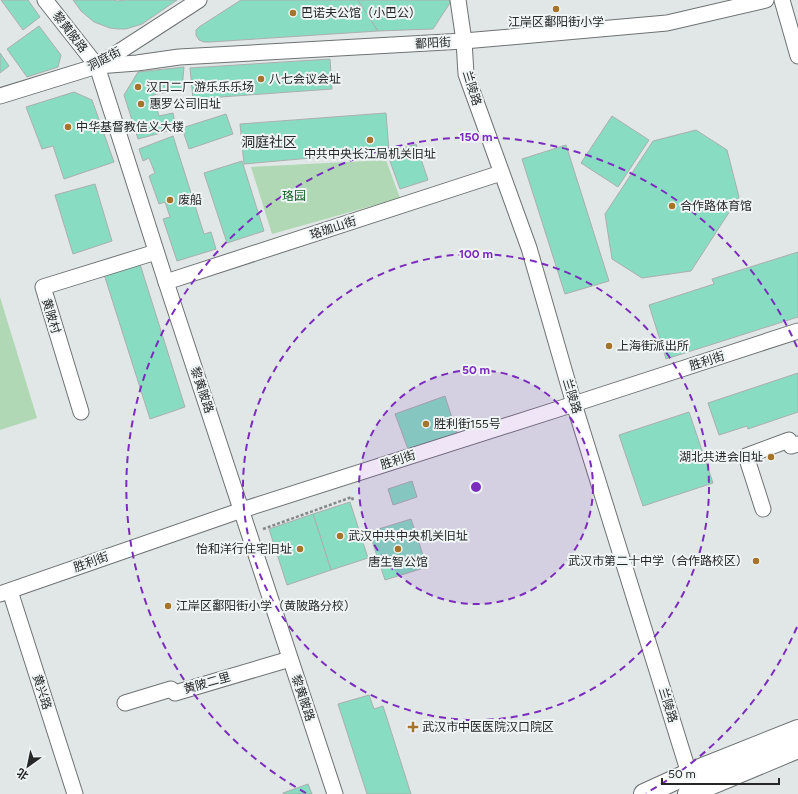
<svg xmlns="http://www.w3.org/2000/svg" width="798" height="794" viewBox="0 0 798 794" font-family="Figtree,'Noto Sans SC',sans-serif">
  <rect width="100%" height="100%" fill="#e1e6e6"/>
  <!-- green -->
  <g fill="#b1d8b4">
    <polygon points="386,160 400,198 272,234 251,167"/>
    <polygon points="0,297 37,418 0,430"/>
  </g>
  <!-- building -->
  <g fill="#88dcc1" stroke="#abafad">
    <polygon points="1,0 28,0 40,17 23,30"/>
    <polygon points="73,0 113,0 117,1 126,0 177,0 142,24 126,29 118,29 110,28 94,22 81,11"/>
    <polygon points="241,0 358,0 378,31 210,42 204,42 199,40 196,35 196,30 199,27"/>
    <polygon points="358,0 449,0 450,3 433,29 378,31"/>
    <polygon points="39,26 61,55 58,67 27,77 7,49"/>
    <polygon points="0,53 9,66 0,73"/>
    <polygon points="330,59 332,89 193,99 190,68"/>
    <polygon points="184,67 182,89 153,95 159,116 173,113 176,129 138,139 124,95 138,72"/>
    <polygon points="74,92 92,100 114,162 64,179 53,146 42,149 26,107"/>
    <polygon points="386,113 389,151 244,164 240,124"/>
    <polygon points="226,114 233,134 189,149 182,128"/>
    <polygon points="612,116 649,140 618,187 581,163"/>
    <polygon points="696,130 727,150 739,197 691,271 642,278 612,259 605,214 653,141"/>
    <polygon points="173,136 204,234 211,232 216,249 177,261 163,219 170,217 165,202 159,204 149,176 155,173 149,158 143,161 139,149"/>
    <polygon points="416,144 428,180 400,189 387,153"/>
    <polygon points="566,145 609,281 565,294 522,159"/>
    <polygon points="242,161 264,231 227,243 204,173"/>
    <polygon points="95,184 112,241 73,254 55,195"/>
    <polygon points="798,252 798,317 666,359 649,305 714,284 712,279"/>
    <polygon points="139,261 185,407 150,419 103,271"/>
    <polygon points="798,373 798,412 748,429 747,426 719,435 708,403"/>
    <polygon points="445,396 457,434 408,449 395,414"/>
    <polygon points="689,412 713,483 643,506 619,435"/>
    <polygon points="412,481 417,497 393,505 388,489"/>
    <polygon points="350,502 368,558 331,570 313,514"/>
    <polygon points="313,514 331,570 287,585 269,529"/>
    <polygon points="411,519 427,567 385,580 369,532"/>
    <polygon points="369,695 374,709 383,706 411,794 367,794 338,704"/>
    <polygon points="308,784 312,794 283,794 283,793"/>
  </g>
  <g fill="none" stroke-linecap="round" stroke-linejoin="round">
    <defs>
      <g id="minor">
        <polyline points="45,0 97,66 166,282 335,794"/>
        <polyline points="458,0 464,41 466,74 529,248 574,404 692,783"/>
        <polyline points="782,0 798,56"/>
        <polyline points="97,66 137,63 179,57 464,41 667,23 766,0"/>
        <polyline points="0,96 97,66 199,0"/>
        <polyline points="166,282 501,173"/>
        <polyline points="81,412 43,287 156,252"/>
        <polyline points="763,509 746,456 789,440 791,446 798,444"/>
        <polyline points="10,591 75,794"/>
        <polyline points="0,594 242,510 574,404 798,331"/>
        <polyline points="125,703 171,689 175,693 290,659"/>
      </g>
      <g id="major">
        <polyline points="644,794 690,773 798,730"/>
        <polyline points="688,794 798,748"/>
      </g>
    </defs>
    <!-- minor casing -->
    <use href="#minor" stroke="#6e7272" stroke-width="17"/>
    <!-- major casing -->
    <use href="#major" stroke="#6e7272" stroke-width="22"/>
    <!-- path -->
    <polyline stroke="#858888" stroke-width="2.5" stroke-dasharray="3 2" stroke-linecap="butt" points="263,529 352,497 353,501"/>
    <!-- minor -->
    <use href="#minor" stroke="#fff" stroke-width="15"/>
    <!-- major -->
    <use href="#major" stroke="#fff" stroke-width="20"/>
  </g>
  <!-- distance rings -->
  <circle cx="476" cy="487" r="117" fill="#7b2cbf" fill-opacity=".12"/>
  <g fill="none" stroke="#7b2cbf" stroke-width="2" stroke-dasharray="7 5">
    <circle cx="476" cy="487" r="117"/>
    <circle cx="476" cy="487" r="233"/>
    <path d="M797 627A350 350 0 0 1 646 793M306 793A350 350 0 1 1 797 347"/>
  </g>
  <!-- markers -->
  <g fill="#a57329" stroke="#eff4f4" stroke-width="1.5">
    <circle cx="556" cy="9" r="4"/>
    <circle cx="293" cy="13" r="4"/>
    <circle cx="261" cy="79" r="4"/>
    <circle cx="138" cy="87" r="4"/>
    <circle cx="141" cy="104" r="4"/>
    <circle cx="68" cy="127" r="4"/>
    <circle cx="370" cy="140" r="4"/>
    <circle cx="170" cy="200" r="4"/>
    <circle cx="672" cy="206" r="4"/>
    <circle cx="609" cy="346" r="4"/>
    <circle cx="426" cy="424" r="4"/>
    <circle cx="771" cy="457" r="4"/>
    <circle cx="340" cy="536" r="4"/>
    <circle cx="300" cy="549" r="4"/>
    <circle cx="398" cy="549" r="4"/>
    <circle cx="756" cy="561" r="4"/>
    <circle cx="168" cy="606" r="4"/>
    <path d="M411 721h4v4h4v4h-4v4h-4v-4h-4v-4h4z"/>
  </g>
  <g text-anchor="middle" stroke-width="4" stroke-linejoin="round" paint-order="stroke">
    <!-- poi labels -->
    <g font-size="12" fill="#262727" stroke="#eff4f4" text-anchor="start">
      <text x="301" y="17">巴诺夫公馆（小巴公）</text>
      <text x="556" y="26" text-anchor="middle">江岸区鄱阳街小学</text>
      <text x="269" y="83">八七会议会址</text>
      <text x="146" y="91">汉口二厂游乐乐乐场</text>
      <text x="149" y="108">惠罗公司旧址</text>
      <text x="76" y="131">中华基督教信义大楼</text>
      <text x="370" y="158" text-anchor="middle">中共中央长江局机关旧址</text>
      <text x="178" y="204">废船</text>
      <text x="680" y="210">合作路体育馆</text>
      <text x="617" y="350">上海街派出所</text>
      <text x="434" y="428">胜利街155号</text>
      <text x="763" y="461" text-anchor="end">湖北共进会旧址</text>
      <text x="348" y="540">武汉中共中央机关旧址</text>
      <text x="292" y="553" text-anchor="end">怡和洋行住宅旧址</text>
      <text x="748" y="565" text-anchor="end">武汉市第二十中学（合作路校区）</text>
      <text x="398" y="566" text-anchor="middle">唐生智公馆</text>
      <text x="176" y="610">江岸区鄱阳街小学（黄陂路分校）</text>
      <text x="422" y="731">武汉市中医医院汉口院区</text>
    </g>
    <!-- street labels -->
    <g font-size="12" fill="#262727" stroke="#eff4f4">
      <text transform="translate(70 32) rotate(52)" y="4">黎黄陂路</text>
      <text transform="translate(433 43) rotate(-3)" y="4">鄱阳街</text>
      <text transform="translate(104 59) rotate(-28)" y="4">洞庭街</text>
      <text transform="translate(472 88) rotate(73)" y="4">兰陵路</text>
      <text transform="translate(333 228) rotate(-18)" y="4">珞珈山街</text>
      <text transform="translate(51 316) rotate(73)" y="4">黄陂村</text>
      <text transform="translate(707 361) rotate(-18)" y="4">胜利街</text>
      <text transform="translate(202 390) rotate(71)" y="4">黎黄陂路</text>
      <text transform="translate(572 396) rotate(73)" y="4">兰陵路</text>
      <text transform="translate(398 460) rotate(-18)" y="4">胜利街</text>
      <text transform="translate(91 562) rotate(-19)" y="4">胜利街</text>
      <text transform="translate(207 683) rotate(-16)" y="4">黄陂二里</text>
      <text transform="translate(42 692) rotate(72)" y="4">黄兴路</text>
      <text transform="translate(303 698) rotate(71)" y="4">黎黄陂路</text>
      <text transform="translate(668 705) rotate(73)" y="4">兰陵路</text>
    </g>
    <!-- park labels -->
    <g font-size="12" fill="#166528" stroke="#eff4f4">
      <text x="294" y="200">珞园</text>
    </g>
    <!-- quarter labels -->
    <g font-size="14" fill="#262727" stroke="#eff4f4">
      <text x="269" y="147">洞庭社区</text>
    </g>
  </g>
  <circle cx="476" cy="487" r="6" fill="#7b2cbf" stroke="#eff4f4" stroke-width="2"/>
  <g font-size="12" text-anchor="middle" font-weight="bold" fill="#7b2cbf" stroke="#eff4f4" stroke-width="4" stroke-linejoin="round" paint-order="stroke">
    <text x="476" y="141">150 m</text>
    <text x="476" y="258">100 m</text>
    <text x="476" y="374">50 m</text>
  </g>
  <!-- north arrow -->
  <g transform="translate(28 766) rotate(213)" stroke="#eff4f4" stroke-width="3" paint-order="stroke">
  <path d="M0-3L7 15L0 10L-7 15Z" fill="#262727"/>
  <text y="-6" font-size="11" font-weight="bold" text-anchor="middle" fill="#262727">北</text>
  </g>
  <!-- scale -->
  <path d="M662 778v6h117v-6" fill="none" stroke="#262727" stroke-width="2"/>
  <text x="668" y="778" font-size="12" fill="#262727" stroke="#eff4f4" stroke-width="3" paint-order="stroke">50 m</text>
</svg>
